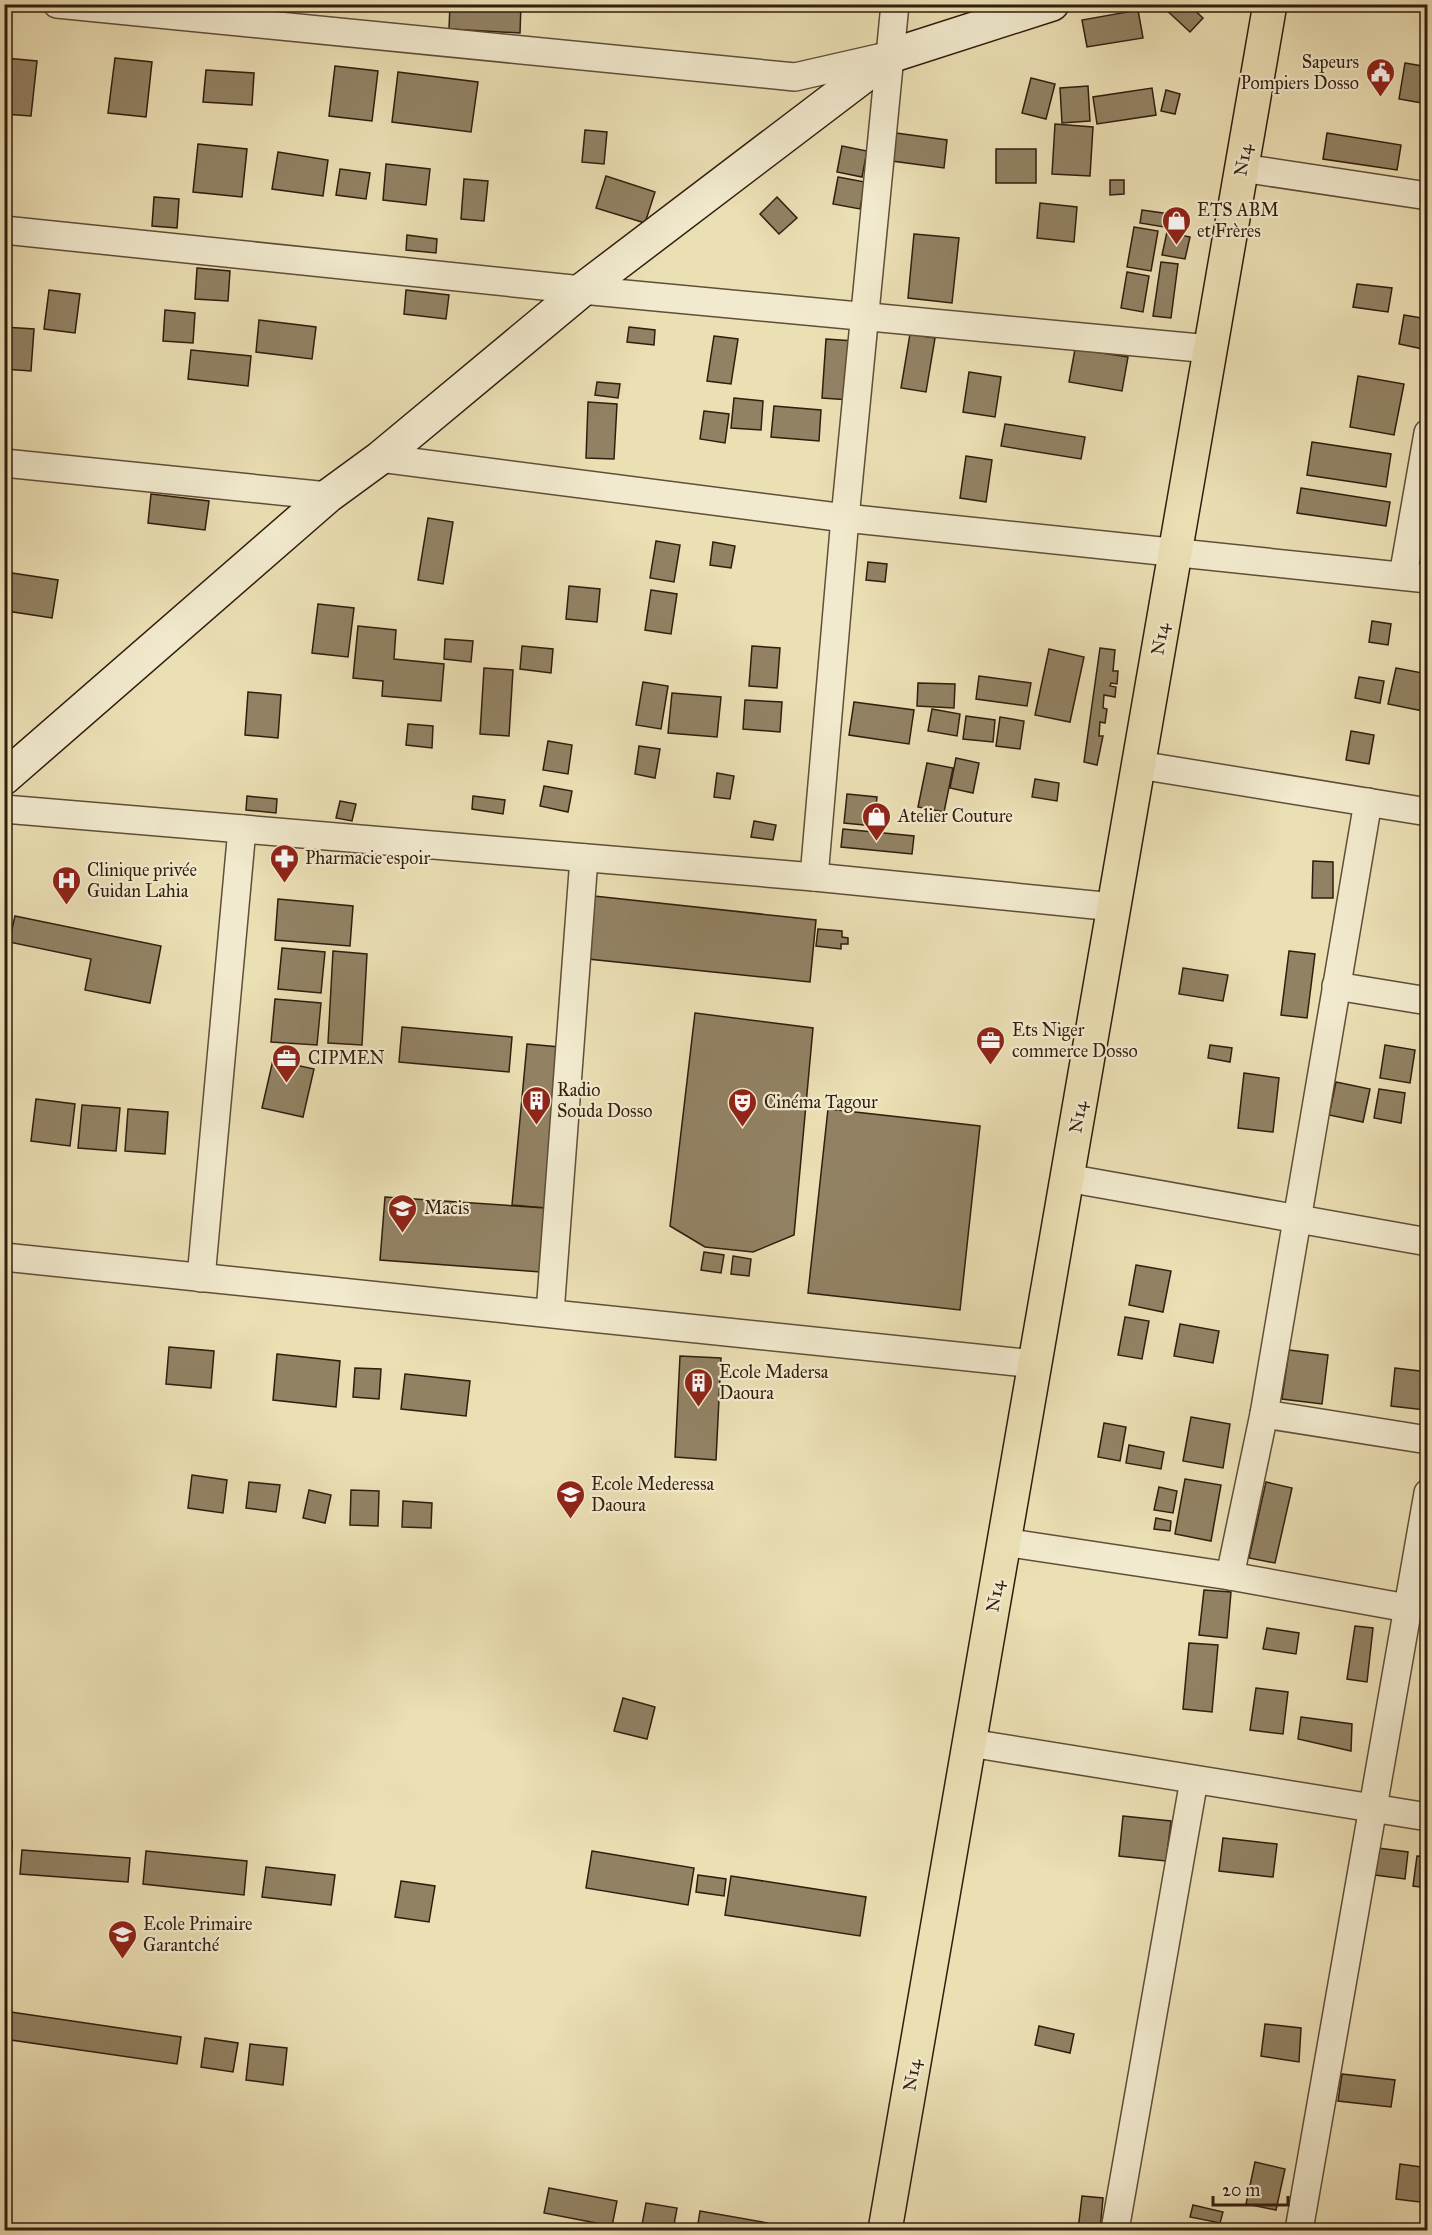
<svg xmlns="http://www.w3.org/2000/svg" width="1432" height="2235" viewBox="0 0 1432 2235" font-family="'IM FELL Great Primer',serif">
  <rect width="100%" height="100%" fill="#ebdfb4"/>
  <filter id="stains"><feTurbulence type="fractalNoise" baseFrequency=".00333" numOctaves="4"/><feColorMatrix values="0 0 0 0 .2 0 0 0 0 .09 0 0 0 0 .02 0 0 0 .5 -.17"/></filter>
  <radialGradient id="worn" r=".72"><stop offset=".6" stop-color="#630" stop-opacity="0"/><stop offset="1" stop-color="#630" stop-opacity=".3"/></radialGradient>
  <!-- building -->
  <g fill="#928264" stroke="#311d0d" stroke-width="1.5">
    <polygon points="179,4 250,4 250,9"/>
    <polygon points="450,4 521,4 520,33 449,29"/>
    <polygon points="1165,4 1188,4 1203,18 1190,32 1163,7"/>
    <polygon points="1138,10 1143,38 1087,47 1082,20"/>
    <polygon points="5,58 37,61 31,116 4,114"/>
    <polygon points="115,58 152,62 146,117 108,113"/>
    <polygon points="1405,63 1428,67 1428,104 1399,99"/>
    <polygon points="335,66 378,71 372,121 329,116"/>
    <polygon points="206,70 254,73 252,105 203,102"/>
    <polygon points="398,72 478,82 471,132 392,122"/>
    <polygon points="1031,78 1055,84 1046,119 1022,113"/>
    <polygon points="1088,86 1090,121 1062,123 1060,88"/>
    <polygon points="1152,88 1156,115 1097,124 1093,97"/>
    <polygon points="1166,90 1180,94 1175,114 1161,111"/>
    <polygon points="1055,124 1093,127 1090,176 1052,174"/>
    <polygon points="585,130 607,132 604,164 582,162"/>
    <polygon points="896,133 947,140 944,168 892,161"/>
    <polygon points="1327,133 1401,145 1397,170 1323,159"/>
    <polygon points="198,144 247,149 242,197 193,192"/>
    <polygon points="842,146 867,151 862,177 837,172"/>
    <rect x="996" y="149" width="40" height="34"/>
    <polygon points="278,152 328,160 323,196 272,189"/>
    <polygon points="1425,153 1428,153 1428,173 1422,172"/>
    <polygon points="386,164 430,169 426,205 383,200"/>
    <polygon points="340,169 370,173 366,199 336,195"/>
    <polygon points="606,176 655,192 645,223 596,208"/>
    <polygon points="838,177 865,182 860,209 833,204"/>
    <polygon points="464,179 488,181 484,221 461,219"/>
    <polygon points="1110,180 1124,180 1124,194 1110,195"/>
    <polygon points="154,197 179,199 177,228 152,226"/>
    <polygon points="777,197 797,218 779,234 760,214"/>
    <polygon points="1040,203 1077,207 1074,242 1037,238"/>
    <polygon points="1142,210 1184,216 1182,230 1140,223"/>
    <polygon points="1134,227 1158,231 1151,271 1127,267"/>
    <polygon points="1167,232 1190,237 1185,259 1162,255"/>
    <polygon points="914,234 959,238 952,303 908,298"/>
    <polygon points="407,235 437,239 436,253 406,250"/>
    <polygon points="1161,262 1178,264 1171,318 1153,316"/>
    <polygon points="197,268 230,271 228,301 195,299"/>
    <polygon points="1127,272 1149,276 1143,312 1121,308"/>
    <polygon points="1357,284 1392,288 1388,312 1353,307"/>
    <polygon points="49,290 80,294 75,333 44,329"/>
    <polygon points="406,290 449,295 446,319 404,314"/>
    <polygon points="165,310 195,313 193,343 163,341"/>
    <polygon points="1404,315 1428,319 1423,349 1399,344"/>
    <polygon points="259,320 316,327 312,359 256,352"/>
    <polygon points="4,327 34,329 31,371 4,369"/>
    <polygon points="629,327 655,330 654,345 627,342"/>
    <polygon points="910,334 935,338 926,392 901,388"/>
    <polygon points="714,336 738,339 731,384 707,381"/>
    <polygon points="826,339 854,341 850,400 822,398"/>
    <polygon points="1075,349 1128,357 1122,391 1069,382"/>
    <polygon points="191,350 251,356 248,386 188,379"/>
    <polygon points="969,372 1001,377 995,417 963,412"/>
    <polygon points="1358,376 1404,384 1394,435 1350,427"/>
    <polygon points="597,382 620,384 618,398 595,395"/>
    <polygon points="734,398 763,401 761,430 731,428"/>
    <polygon points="588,402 617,404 614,459 586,458"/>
    <polygon points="774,406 821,410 819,441 771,437"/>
    <polygon points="704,411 729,414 725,443 700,439"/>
    <polygon points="1005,424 1085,437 1081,459 1001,446"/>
    <polygon points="1312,442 1391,454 1386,487 1307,475"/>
    <polygon points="966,456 992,460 986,502 960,498"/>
    <polygon points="1301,488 1390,502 1386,526 1297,513"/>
    <polygon points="151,494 209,501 205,530 148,523"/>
    <polygon points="428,518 453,522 443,584 418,580"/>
    <polygon points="656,541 680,545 674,582 650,578"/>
    <polygon points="713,542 735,546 731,568 710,565"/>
    <polygon points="868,562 887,564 885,582 866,580"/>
    <polygon points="12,573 58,580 52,618 7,611"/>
    <polygon points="569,586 600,589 597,622 566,619"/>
    <polygon points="651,590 677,594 671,634 645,630"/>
    <polygon points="318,604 354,608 348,657 312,653"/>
    <polygon points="1372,621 1391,624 1388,645 1369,642"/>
    <polygon points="358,626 396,630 394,659 444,664 441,701 382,696 383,681 353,678"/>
    <polygon points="445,639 473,641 471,662 444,659"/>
    <polygon points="522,646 553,649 551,673 520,669"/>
    <polygon points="752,646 780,648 777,688 749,686"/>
    <polygon points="1100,648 1115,650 1113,671 1118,671 1117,684 1111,683 1110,686 1116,687 1115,697 1104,695 1103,708 1107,709 1105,723 1100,722 1099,736 1103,736 1097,765 1084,762"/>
    <polygon points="1049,649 1084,657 1070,722 1035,715"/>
    <polygon points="484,668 513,670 509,736 480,734"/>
    <polygon points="1396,668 1428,674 1428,712 1388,704"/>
    <polygon points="979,676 1031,683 1027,706 976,699"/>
    <polygon points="1359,677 1384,681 1380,703 1355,698"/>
    <polygon points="643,682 668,686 661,729 636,725"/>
    <polygon points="918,683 955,684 954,708 917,706"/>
    <polygon points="248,692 281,695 278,738 245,735"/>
    <polygon points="672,693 721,697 717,737 668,733"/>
    <polygon points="745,700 782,702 780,732 743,729"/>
    <polygon points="854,702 914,710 909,744 849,735"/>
    <polygon points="932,709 960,714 957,736 928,731"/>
    <polygon points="966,716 995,720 993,742 963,739"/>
    <polygon points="1000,717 1024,721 1020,749 996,746"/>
    <polygon points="408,724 433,726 432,748 406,745"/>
    <polygon points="1351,731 1374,735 1369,764 1346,760"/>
    <polygon points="548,741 572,745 568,774 543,770"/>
    <polygon points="639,746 660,749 655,778 635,774"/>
    <polygon points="956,758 979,763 973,793 950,788"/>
    <polygon points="927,763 953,768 944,812 918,807"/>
    <polygon points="717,773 734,776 730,799 714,797"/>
    <polygon points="1035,779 1059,783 1057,801 1032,797"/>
    <polygon points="544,786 572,791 568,812 540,806"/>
    <polygon points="847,794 877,797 874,826 844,823"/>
    <polygon points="247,796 277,799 276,813 246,810"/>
    <polygon points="473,796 505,800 503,814 472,809"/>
    <polygon points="340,801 356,804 352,821 336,818"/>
    <polygon points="754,821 776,825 773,840 751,837"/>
    <polygon points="843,829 914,836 912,854 841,847"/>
    <polygon points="1313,861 1333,862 1333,898 1312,898"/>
    <polygon points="594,896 816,920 810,982 588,959"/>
    <polygon points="278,899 353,906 350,946 275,940"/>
    <polygon points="15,916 161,946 150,1003 85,990 91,959 9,942"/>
    <polygon points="818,929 842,931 842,937 848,938 848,944 841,944 841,949 816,946"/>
    <polygon points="282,948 325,952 321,993 278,989"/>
    <polygon points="333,951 367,954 362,1045 328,1043"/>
    <polygon points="1289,951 1315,954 1307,1018 1281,1015"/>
    <polygon points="1183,968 1228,975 1223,1001 1179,994"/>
    <polygon points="275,999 321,1003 317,1045 271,1042"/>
    <polygon points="695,1013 813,1028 794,1235 753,1252 705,1247 670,1226"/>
    <polygon points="402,1027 512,1037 509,1072 399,1062"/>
    <polygon points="527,1044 560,1047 545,1208 512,1205"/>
    <polygon points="1210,1045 1232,1048 1230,1062 1208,1058"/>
    <polygon points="1385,1045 1415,1050 1410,1083 1380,1078"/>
    <polygon points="273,1060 314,1069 303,1117 262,1108"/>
    <polygon points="1244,1073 1279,1078 1273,1132 1238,1128"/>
    <polygon points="1336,1082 1370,1089 1363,1122 1329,1115"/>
    <polygon points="1379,1089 1405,1093 1401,1123 1374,1118"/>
    <polygon points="36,1099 75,1104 70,1146 31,1141"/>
    <polygon points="82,1105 120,1108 116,1151 78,1148"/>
    <polygon points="128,1109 168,1112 165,1154 125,1151"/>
    <polygon points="828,1109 980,1126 960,1310 808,1293"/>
    <polygon points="385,1197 545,1208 540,1272 380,1260"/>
    <polygon points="704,1252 724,1255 721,1273 701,1270"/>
    <polygon points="733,1256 751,1259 749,1276 731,1274"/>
    <polygon points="1136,1265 1171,1271 1163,1312 1129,1305"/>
    <polygon points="1125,1317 1149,1321 1142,1359 1118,1355"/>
    <polygon points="1180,1324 1219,1331 1213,1363 1174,1356"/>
    <polygon points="169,1347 214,1351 211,1388 166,1384"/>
    <polygon points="1289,1350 1328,1355 1322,1404 1282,1399"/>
    <polygon points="277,1354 340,1361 336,1407 273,1400"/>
    <polygon points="680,1356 721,1358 716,1460 675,1457"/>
    <polygon points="355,1368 381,1369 379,1399 353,1397"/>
    <polygon points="1395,1368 1428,1372 1425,1410 1391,1406"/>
    <polygon points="405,1374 470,1381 466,1416 401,1409"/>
    <polygon points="1191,1417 1230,1424 1223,1468 1183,1461"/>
    <polygon points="1104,1423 1126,1427 1120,1461 1098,1457"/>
    <polygon points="1129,1445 1164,1452 1161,1469 1126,1463"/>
    <polygon points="192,1475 227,1480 223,1513 188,1508"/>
    <polygon points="1185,1479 1221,1485 1211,1541 1175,1534"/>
    <polygon points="249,1482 280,1485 276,1512 246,1508"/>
    <polygon points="1266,1482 1292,1488 1275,1563 1249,1558"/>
    <polygon points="1159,1487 1177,1491 1173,1513 1154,1510"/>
    <polygon points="309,1490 331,1495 325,1523 303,1518"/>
    <polygon points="351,1490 379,1491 378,1526 350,1525"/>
    <polygon points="403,1501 432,1503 431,1528 402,1527"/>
    <polygon points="1156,1518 1171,1521 1170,1531 1154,1529"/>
    <polygon points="1204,1590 1231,1592 1227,1638 1199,1635"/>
    <polygon points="1425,1611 1428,1611 1428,1631 1421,1630"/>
    <polygon points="1355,1626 1373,1628 1367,1682 1347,1679"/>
    <polygon points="1267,1628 1299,1633 1296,1654 1263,1649"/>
    <polygon points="1189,1643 1218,1645 1212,1712 1183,1709"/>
    <polygon points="1256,1688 1288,1692 1283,1734 1250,1730"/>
    <polygon points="623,1698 655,1707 647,1739 614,1731"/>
    <polygon points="1301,1717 1352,1724 1351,1751 1298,1739"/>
    <polygon points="1123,1816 1171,1821 1166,1861 1119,1856"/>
    <polygon points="1223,1838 1277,1844 1273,1877 1219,1871"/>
    <polygon points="4,1841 12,1841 10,1880 4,1880"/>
    <polygon points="1378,1848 1408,1852 1405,1879 1375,1875"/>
    <polygon points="22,1850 130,1858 128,1882 20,1874"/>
    <polygon points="146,1851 247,1861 244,1895 143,1884"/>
    <polygon points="592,1851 694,1868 688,1905 586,1888"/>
    <polygon points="1417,1856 1428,1857 1428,1888 1413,1886"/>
    <polygon points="266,1867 335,1875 331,1905 262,1897"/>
    <polygon points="698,1875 726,1879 724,1896 696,1892"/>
    <polygon points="731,1876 866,1897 860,1936 725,1915"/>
    <polygon points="401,1881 435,1886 429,1922 395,1917"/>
    <polygon points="4,2011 181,2037 177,2064 4,2039"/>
    <polygon points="1265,2024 1301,2028 1299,2062 1261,2056"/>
    <polygon points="1039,2026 1074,2034 1070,2053 1035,2045"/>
    <polygon points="205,2038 238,2043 233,2072 201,2067"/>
    <polygon points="250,2044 287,2048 283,2085 246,2080"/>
    <polygon points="1342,2074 1395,2080 1391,2107 1338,2101"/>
    <polygon points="1255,2162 1285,2169 1276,2210 1246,2204"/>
    <polygon points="1400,2164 1428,2168 1428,2203 1396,2199"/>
    <polygon points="549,2188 617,2201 612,2226 544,2213"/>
    <polygon points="1082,2196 1103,2198 1100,2230 1078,2230"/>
    <polygon points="646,2203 677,2208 673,2230 641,2230"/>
    <polygon points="1193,2205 1223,2212 1220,2223 1190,2217"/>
    <polygon points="700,2211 768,2223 767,2230 697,2230"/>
  </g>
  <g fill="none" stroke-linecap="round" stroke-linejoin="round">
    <defs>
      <g id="street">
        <polyline points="57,4 795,77 887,56"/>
        <polyline points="1242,168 1428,196"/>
        <polyline points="4,230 582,290 1210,349"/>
        <polyline points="380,458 845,518 1428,579"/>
        <polyline points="4,463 328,496"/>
        <polyline points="1403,576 1428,433"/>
        <polyline points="1139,765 1428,812"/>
        <polyline points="4,809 814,877 1114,907"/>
        <polyline points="814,877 845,518 895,4"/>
        <polyline points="1336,986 1428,1001"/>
        <polyline points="1067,1178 1428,1242"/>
        <polyline points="4,1257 1035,1364"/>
        <polyline points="201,1278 242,829"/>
        <polyline points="550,1313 584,858"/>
        <polyline points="1264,1414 1428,1440"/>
        <polyline points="1004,1542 1230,1576 1407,1608"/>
        <polyline points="1230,1576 1264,1414 1368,802"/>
        <polyline points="970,1743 1428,1817"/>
        <polyline points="1115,2230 1194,1780"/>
        <polyline points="1299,2230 1428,1493"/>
      </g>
      <polyline id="secondary" points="4,778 328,496 380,458 582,290 890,56 1052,4"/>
      <polyline id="primary" points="885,2230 1270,4"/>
    </defs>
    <!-- street casing -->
    <use href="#street" stroke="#604e37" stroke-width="30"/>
    <!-- secondary casing -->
    <use href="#secondary" stroke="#311d0d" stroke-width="36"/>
    <!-- primary casing -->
    <use href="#primary" stroke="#311d0d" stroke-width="36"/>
    <!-- street -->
    <use href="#street" stroke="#f2eace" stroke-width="27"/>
    <!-- secondary -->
    <use href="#secondary" stroke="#f2eace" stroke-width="33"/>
    <!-- primary -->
    <use href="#primary" stroke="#ebdfb4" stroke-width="33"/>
  </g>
  <!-- icons -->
  <defs>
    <symbol id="civic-pin" viewBox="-11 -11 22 30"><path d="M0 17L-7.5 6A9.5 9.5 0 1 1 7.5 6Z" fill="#8f2418" stroke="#f2eace"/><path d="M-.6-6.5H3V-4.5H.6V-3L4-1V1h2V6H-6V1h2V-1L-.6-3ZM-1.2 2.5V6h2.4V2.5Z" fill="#fff"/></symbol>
    <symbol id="shop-pin" viewBox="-11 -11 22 30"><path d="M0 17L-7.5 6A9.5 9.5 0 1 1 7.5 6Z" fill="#8f2418" stroke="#f2eace"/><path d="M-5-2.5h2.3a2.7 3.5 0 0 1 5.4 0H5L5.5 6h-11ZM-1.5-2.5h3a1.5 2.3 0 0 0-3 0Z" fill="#fff"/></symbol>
    <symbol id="pharmacy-pin" viewBox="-11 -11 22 30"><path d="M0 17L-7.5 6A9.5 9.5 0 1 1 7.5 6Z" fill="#8f2418" stroke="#f2eace"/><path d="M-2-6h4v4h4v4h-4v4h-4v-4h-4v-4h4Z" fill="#fff"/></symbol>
    <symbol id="hospital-pin" viewBox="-11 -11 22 30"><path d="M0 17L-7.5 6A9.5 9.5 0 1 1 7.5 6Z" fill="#8f2418" stroke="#f2eace"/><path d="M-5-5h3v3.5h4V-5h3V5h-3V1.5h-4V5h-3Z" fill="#fff"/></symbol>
    <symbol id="office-pin" viewBox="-11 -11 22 30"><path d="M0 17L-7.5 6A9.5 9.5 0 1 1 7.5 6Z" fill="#8f2418" stroke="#f2eace"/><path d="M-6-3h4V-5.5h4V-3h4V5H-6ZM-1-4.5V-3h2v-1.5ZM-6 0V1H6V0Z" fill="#fff"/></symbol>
    <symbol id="building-pin" viewBox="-11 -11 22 30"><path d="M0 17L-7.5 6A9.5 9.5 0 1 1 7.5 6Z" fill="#8f2418" stroke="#f2eace"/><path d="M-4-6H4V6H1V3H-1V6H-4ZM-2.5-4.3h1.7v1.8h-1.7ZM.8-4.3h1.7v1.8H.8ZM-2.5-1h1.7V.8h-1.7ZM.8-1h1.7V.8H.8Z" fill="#fff"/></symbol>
    <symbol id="theatre-pin" viewBox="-11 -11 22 30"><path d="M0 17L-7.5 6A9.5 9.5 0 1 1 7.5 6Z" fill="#8f2418" stroke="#f2eace"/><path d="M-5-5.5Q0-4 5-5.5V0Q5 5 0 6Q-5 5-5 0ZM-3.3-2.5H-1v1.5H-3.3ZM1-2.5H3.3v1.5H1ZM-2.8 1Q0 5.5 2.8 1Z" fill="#fff"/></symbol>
    <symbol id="school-pin" viewBox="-11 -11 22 30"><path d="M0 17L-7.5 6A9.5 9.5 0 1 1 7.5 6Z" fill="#8f2418" stroke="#f2eace"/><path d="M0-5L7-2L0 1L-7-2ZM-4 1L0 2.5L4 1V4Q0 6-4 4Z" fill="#fff"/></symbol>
  </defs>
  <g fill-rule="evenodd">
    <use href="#civic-pin" x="1364" y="56" width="33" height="45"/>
    <use href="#shop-pin" x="1160" y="204" width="33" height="45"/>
    <use href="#shop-pin" x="860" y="800" width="33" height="45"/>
    <use href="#pharmacy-pin" x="268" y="842" width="33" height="45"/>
    <use href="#hospital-pin" x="50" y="864" width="33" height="45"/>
    <use href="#office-pin" x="974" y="1024" width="33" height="45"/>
    <use href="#office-pin" x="270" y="1042" width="33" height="45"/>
    <use href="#building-pin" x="520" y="1084" width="33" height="45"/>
    <use href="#theatre-pin" x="726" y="1086" width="33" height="45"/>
    <use href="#school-pin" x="386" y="1192" width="33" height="45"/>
    <use href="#building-pin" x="682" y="1366" width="33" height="45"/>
    <use href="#school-pin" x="554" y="1478" width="33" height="45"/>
    <use href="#school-pin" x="106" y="1918" width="33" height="45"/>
  </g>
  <g text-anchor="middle" stroke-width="4.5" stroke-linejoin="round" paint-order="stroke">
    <!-- poi labels -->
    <g font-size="18" fill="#311d0d" stroke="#f2eace" text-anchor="start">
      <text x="1359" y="68" text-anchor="end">Sapeurs<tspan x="1359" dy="21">Pompiers Dosso</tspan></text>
      <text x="1197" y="216">ETS ABM<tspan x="1197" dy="21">et Frères</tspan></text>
      <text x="898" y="822">Atelier Couture</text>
      <text x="305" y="864">Pharmacie espoir</text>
      <text x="87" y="876">Clinique privée<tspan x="87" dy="21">Guidan Lahia</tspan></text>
      <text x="1012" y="1036">Ets Niger<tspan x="1012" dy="21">commerce Dosso</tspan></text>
      <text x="308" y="1064">CIPMEN</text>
      <text x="557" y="1096">Radio<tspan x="557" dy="21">Souda Dosso</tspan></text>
      <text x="764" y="1108">Cinéma Tagour</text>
      <text x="424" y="1214">Macis</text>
      <text x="719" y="1378">Ecole Madersa<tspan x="719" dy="21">Daoura</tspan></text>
      <text x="591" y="1490">Ecole Mederessa<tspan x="591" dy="21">Daoura</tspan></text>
      <text x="143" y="1930">Ecole Primaire<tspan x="143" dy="21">Garantché</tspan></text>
    </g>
    <!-- street labels -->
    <g font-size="18" fill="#311d0d" stroke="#f2eace">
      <text transform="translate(1243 160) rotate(-80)" y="6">N14</text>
      <text transform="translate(1160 639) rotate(-80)" y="6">N14</text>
      <text transform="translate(1078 1117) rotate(-80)" y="6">N14</text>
      <text transform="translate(995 1596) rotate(-80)" y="6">N14</text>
      <text transform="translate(912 2075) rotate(-80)" y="6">N14</text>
    </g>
  </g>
  <!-- margin -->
  <rect width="1432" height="2235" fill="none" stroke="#ebdfb4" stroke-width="24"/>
  <rect x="6" y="6" width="1420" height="2223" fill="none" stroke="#311d0d" stroke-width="3"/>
  <rect x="12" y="12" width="1408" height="2211" fill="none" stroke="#311d0d" stroke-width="1.5"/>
  <!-- scale -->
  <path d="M1213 2196v9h75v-9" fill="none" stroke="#311d0d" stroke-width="3"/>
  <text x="1222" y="2196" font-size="18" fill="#311d0d" stroke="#f2eace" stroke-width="4.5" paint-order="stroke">20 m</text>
  <rect width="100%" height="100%" filter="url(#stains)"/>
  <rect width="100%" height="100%" fill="url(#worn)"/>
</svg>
